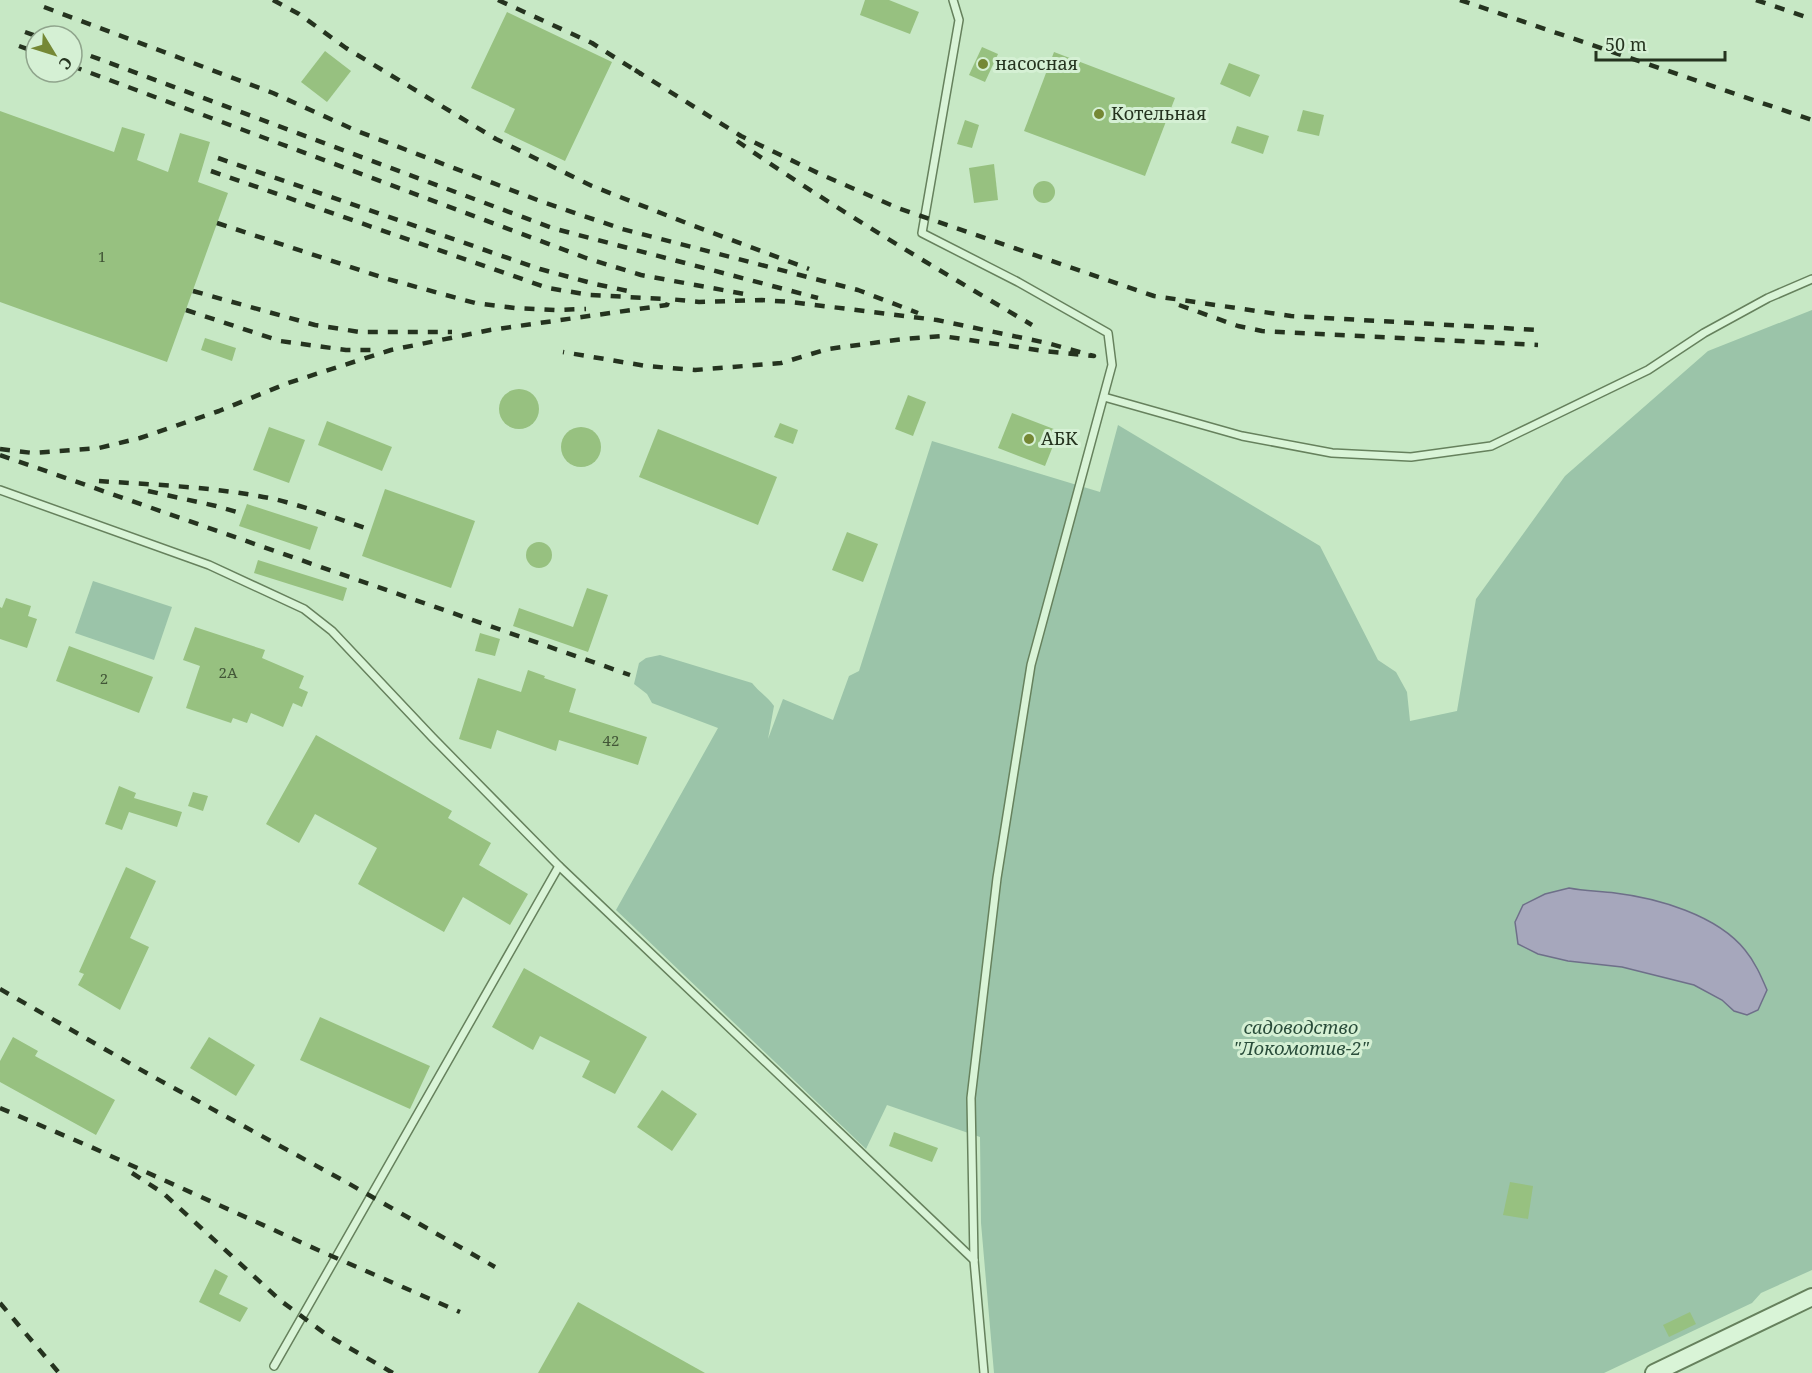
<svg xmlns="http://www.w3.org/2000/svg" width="1812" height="1373" viewBox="0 0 1812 1373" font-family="'Noto Serif',serif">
  <rect width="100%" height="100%" fill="#c7e8c5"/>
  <!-- green -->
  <g fill="#9bc4a9">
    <path d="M 1812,310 L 1812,1270 L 1761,1293 L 1752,1303 L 1604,1373 L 994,1373 L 981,1223 L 980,1137 L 887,1105 L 866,1149 L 616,910 L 718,728 L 652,703 L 647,694 L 634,684 L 639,663 L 646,658 L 660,655 L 752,683 C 759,692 768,697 774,706 L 768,739 L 783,699 L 833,720 L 849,676 L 859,671 L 932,441 L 1100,492 L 1118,425 L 1320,546 L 1378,660 L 1396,672 L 1407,692 L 1410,721 L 1457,711 L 1476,599 L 1565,476 L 1708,351 Z"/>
    <polygon points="93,581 172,607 154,660 75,633"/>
  </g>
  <!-- water -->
  <path fill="#a6a7bc" stroke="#6e6f89" stroke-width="1.5" d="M 1569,888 C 1584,891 1600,891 1615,893 C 1657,898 1717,915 1745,950 C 1755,962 1761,976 1767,990 L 1758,1010 L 1747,1015 L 1734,1011 L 1722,1000 L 1694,985 L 1622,967 L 1568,961 L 1538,954 L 1518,944 L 1515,922 L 1523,905 L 1545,894 Z"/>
  <!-- building -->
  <g fill="#97c180">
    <polygon points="865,0 889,0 919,12 910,34 860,15"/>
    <polygon points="507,12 612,62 565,161 504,132 515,109 471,88"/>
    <polygon points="982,47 998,54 985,82 969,75"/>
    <polygon points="325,51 351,71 327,102 301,82"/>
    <polygon points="1054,52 1175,98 1145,176 1024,131"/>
    <polygon points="1229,63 1260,75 1250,97 1220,84"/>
    <polygon points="1303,110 1324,115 1319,136 1297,131"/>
    <polygon points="0,111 114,152 122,127 145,134 137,160 168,172 180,133 210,142 198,182 228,193 167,362 0,302"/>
    <polygon points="965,120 979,125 972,148 957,144"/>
    <polygon points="1237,126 1269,136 1263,154 1231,143"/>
    <polygon points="994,164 998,200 974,203 969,168"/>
    <circle cx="1044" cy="192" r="11"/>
    <polygon points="205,338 236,348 232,361 201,350"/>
    <circle cx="519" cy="409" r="20"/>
    <polygon points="908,395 926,402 913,436 895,429"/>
    <polygon points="1012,413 1059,431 1045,466 998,448"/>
    <polygon points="327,421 392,447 382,471 318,445"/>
    <polygon points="780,423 798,430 793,444 774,437"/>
    <polygon points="269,427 305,440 289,483 253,470"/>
    <circle cx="581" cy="447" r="20"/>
    <polygon points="658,429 777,477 758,525 639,477"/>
    <polygon points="385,489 475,521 451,588 362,556"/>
    <polygon points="247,504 318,527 310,550 239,526"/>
    <polygon points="847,532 878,544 863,582 832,570"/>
    <circle cx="539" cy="555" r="13"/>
    <polygon points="258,560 347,588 343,601 254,573"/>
    <polygon points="587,588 608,595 588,652 513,626 519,608 573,627"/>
    <polygon points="6,598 31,606 28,616 37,619 27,648 0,639 0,607 2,608"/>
    <polygon points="195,627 265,650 262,658 304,676 299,688 308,692 302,707 293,703 283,727 251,713 247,723 233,718 231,723 186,708 200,666 183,660"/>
    <polygon points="480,633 500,639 495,656 475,651"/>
    <polygon points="69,646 153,677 139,713 56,681"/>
    <polygon points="528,670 545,676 544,678 576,689 569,712 647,737 638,765 559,740 556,751 497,730 491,749 459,739 478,678 521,692"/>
    <polygon points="316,735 452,811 448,818 491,843 479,865 528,894 510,925 463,897 444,932 358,884 377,848 315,814 299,843 266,824"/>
    <polygon points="119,786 136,793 134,798 182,812 177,827 129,812 122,830 105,824"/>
    <polygon points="193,792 208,796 203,811 188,806"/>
    <polygon points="126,867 156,881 130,938 149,947 120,1010 78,985 84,974 79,972"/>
    <polygon points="524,968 647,1037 615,1094 582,1077 590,1061 540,1036 533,1050 492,1027"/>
    <polygon points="320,1017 430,1066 410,1109 300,1060"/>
    <polygon points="13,1037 38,1051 35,1056 115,1100 96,1135 0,1082 0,1061"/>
    <polygon points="209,1037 255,1065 236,1096 190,1068"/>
    <polygon points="662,1090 697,1114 672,1151 637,1127"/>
    <polygon points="894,1132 938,1148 932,1162 889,1146"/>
    <polygon points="1510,1182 1533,1186 1528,1219 1503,1215"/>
    <polygon points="215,1269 228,1276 219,1294 248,1308 240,1322 199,1302"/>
    <polygon points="578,1302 705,1373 538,1373"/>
    <polygon points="1690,1312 1696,1324 1669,1337 1663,1325"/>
  </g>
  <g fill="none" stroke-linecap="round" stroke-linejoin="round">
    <defs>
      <g id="service">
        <polyline points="953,0 959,20 922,233 1018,282 1108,333 1112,365 1031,665 997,878 971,1098 974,1260 984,1373"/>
        <polyline points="1104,397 1242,436 1332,453 1411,457 1491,446 1648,370 1704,333 1768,298 1812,279"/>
        <polyline points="0,490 209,565 304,609 332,631 432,737 559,866 974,1260"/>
        <polyline points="274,1366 559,866"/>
      </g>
      <polyline id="tertiary" points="1654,1373 1812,1297"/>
    </defs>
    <!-- service casing -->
    <use href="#service" stroke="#66815d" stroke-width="10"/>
    <!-- tertiary casing -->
    <use href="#tertiary" stroke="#66815d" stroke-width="20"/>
    <!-- service -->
    <use href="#service" stroke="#d9f4d7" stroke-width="7"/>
    <!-- tertiary -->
    <use href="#tertiary" stroke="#d9f4d7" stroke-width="16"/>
    <!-- rail -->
    <g stroke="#25331f" stroke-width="4.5" stroke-dasharray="10 10" stroke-linecap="butt">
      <polyline points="273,0 299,14 346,48 496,139 592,186 689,224 809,269"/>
      <polyline points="498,0 592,43 641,74"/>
      <polyline points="1460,0 1812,120"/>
      <polyline points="1756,0 1812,19"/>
      <polyline points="44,7 273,93 357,131 540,201 622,229 858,290 918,313"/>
      <polyline points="25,32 36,36"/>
      <polyline points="19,46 36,52"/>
      <polyline points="72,49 552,228 818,298"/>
      <polyline points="72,66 586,258 641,275 750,295"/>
      <polyline points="635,70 741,136 820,174 898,208 1154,296 1291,316 1538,330"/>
      <path d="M 737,141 C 832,207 932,266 1032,325"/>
      <polyline points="218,158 540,269 595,284 628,291"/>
      <polyline points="211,171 548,288 590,295 666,299"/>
      <polyline points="217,223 384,278 475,303 515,308 555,310 586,309"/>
      <polyline points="193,291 315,325 360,332 452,332"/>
      <polyline points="1179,305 1238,326 1262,331 1538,345"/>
      <polyline points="186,310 280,341 346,350 379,350"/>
      <polyline points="0,449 33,453 99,448 140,438 219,411 288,383 391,350 490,330 667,305 669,299 699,302 762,300 791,302 937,320 1047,343 1094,356 1044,351 942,336 903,339 828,349 781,363 695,370 646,366 563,352"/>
      <polyline points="0,455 630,675"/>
      <path d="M 99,481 C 157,485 217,487 274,499 C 307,507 339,519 371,530"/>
      <polyline points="148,491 216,506 244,514"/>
      <polyline points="0,989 150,1075 346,1182 495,1267"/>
      <polyline points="0,1108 91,1147 318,1250 460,1312"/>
      <polyline points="132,1173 163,1193 281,1301 327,1335 393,1373"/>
      <polyline points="0,1303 59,1373"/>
    </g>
  </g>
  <!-- markers -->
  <g fill="#758835" stroke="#d5f0d4" stroke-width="2">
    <circle cx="983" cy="64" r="6"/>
    <circle cx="1099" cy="114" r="6"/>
    <circle cx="1029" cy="439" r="6"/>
  </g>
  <g text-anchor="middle" stroke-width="6" stroke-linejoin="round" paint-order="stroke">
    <!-- number labels -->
    <g font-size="15" fill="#425637">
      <text x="102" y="262">1</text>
      <text x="228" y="678">2А</text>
      <text x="104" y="684">2</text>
      <text x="611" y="746">42</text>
    </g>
    <!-- poi labels -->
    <g font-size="18" fill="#25331f" stroke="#d5f0d4" text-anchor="start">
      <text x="995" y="70">насосная</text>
      <text x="1111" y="120">Котельная</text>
      <text x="1041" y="445">АБК</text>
    </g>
    <!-- park labels -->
    <g font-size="18" font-style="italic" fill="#294c3a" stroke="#d5f0d4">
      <text x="1301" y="1034">садоводство<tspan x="1301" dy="21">"Локомотив-2"</tspan></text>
    </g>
  </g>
  <!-- north arrow -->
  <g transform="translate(54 54) rotate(128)"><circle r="28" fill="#d5f0d4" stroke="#8fa48c" stroke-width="1.5"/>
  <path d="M0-4.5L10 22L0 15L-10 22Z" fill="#758835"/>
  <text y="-9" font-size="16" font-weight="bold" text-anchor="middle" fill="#25331f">С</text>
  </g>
  <!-- scale -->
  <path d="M1596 51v9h129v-9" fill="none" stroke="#25331f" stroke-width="3"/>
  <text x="1605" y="51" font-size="18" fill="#25331f" stroke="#d5f0d4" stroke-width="4.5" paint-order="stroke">50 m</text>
</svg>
